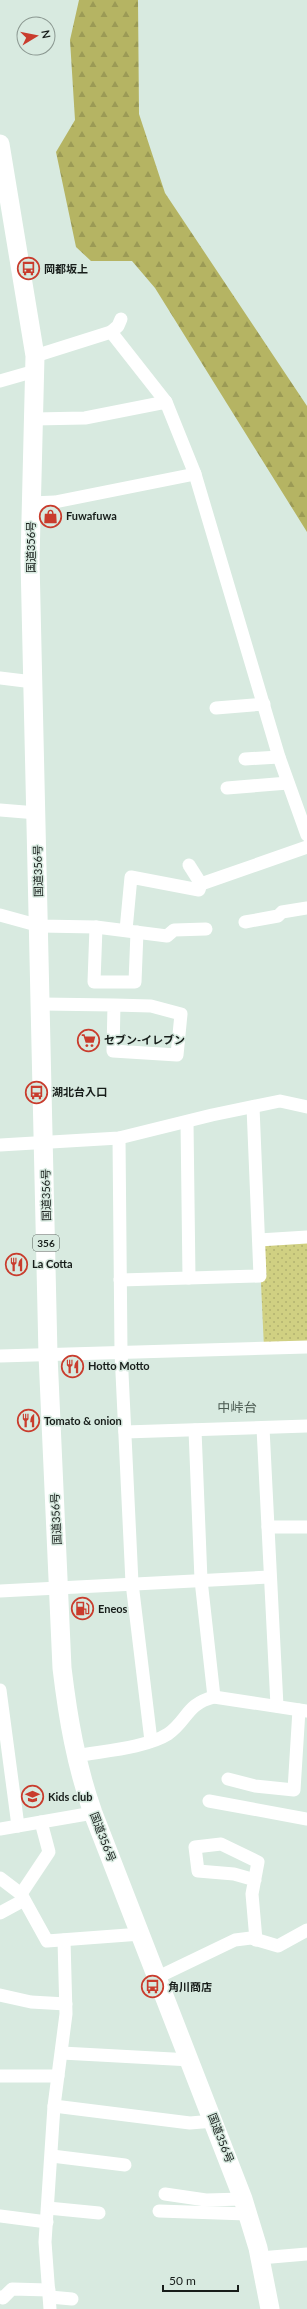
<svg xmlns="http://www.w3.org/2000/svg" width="307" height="2309" viewBox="0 0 307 2309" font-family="Lato,'Noto Sans JP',sans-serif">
  <defs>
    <pattern id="grass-dots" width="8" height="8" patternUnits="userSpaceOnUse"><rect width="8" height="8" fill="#d0d082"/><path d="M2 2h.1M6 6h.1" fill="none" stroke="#b2b270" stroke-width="1.8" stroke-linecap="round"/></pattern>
    <pattern id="forest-firs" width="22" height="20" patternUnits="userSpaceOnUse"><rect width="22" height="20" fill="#b5b463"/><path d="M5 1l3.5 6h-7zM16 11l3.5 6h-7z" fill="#9b9a55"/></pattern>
  </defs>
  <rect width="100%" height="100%" fill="#d8eae0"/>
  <!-- grass -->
  <polygon fill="url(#grass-dots)" points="307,1237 307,1347 264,1348 259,1240"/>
  <!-- forest -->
  <polygon fill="url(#forest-firs)" points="79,0 138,0 139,114 165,193 307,406 307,532 155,288 132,261 91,261 76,247 56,152 75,120 70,40"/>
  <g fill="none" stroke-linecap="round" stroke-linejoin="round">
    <!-- minor -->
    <g stroke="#fff" stroke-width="13">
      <polyline points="111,332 166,402"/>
      <polyline points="35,356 111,332 118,326 121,319"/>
      <polyline points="0,381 35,371"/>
      <polyline points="34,419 85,418 166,402 195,474 279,757 307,835"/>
      <polyline points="31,503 55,502 195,474"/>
      <polyline points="0,678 33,682"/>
      <polyline points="216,708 264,704"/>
      <polyline points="245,759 279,757"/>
      <polyline points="227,788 288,783"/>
      <polyline points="0,810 37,813"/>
      <polyline points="189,865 201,884"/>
      <polyline points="0,915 40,926 96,927 167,936 174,930 206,929"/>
      <polyline points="245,922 278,916 282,912 307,908"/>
      <polyline points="96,927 94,982 135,982 137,932"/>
      <polyline points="126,930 131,877 199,890 201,884 307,847"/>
      <polyline points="42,1004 114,1005 113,1051 177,1055 181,1014 151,1006 114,1005"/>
      <polyline points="187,1122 189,1278"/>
      <polyline points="119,1138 121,1352 132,1583 151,1741"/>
      <polyline points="0,1145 119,1138 212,1115 280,1101 307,1107"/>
      <polyline points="259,1240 307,1237"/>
      <polyline points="120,1280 260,1276 253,1107"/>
      <polyline points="0,1356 307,1347"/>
      <polyline points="263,1428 277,1706"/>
      <polyline points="195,1430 201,1580 214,1697"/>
      <polyline points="125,1432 307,1426"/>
      <polyline points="268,1527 307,1527"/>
      <polyline points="0,1591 270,1577"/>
      <polyline points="0,1690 18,1826"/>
      <path d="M 76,1756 C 102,1751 146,1748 168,1734 C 188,1720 186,1704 214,1697 L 307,1711"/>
      <polyline points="228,1779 255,1786 294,1790 299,1710"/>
      <polyline points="209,1801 307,1819"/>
      <polyline points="0,1829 93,1813"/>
      <polyline points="0,1878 21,1894 47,1941 141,1934"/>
      <polyline points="255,1880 234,1874 198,1871 195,1847 221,1844 258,1862 252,1894 256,1940"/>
      <polyline points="21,1894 49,1852 41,1822"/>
      <polyline points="0,1913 24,1900"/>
      <polyline points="158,1977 235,1940 251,1938 278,1946 307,1930"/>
      <polyline points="0,1995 31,2002 66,2004"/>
      <polyline points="62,2053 191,2060"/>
      <polyline points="0,2076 58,2076"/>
      <polyline points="54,2106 190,2123 214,2121"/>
      <polyline points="52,2156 125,2165"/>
      <polyline points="165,2194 206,2200 243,2199"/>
      <polyline points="48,2208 99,2213"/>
      <polyline points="159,2211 247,2214"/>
      <polyline points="0,2216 47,2222"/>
      <polyline points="260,2258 307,2254"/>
      <polyline points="0,2297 3,2298 12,2289 49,2290"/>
      <polyline points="50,2297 72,2299"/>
      <polyline points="50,2309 45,2242 54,2106 66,2014 64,1940"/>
    </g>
    <!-- highway -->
    <path stroke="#fff" stroke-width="19" d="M 0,144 L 35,356 L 30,560 L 48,1355 L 62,1668 C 68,1718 76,1765 93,1813 L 243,2199 L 258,2248 L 270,2309"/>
  </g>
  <!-- icons -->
  <defs>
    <symbol id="bus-ring" viewBox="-11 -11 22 22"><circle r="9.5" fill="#d8eae0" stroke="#c93c2d" stroke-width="1.5"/><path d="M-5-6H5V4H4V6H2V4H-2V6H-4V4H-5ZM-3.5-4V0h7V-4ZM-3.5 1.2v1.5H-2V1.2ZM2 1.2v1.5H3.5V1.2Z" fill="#c93c2d"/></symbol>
    <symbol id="shop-ring" viewBox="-11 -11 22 22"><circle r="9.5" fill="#d8eae0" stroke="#c93c2d" stroke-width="1.5"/><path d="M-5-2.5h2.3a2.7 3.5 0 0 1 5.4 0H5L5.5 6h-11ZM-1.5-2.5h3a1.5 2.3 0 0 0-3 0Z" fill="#c93c2d"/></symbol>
    <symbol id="supermarket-ring" viewBox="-11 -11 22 22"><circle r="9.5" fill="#d8eae0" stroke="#c93c2d" stroke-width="1.5"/><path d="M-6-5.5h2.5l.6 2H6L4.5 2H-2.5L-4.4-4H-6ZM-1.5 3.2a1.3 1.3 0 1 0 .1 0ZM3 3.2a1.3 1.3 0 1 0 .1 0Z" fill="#c93c2d"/></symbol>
    <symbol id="restaurant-ring" viewBox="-11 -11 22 22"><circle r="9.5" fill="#d8eae0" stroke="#c93c2d" stroke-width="1.5"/><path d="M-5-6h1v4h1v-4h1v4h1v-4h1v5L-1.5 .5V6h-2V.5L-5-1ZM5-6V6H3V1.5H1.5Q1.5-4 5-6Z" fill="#c93c2d"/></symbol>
    <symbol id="fuel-ring" viewBox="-11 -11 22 22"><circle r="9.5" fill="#d8eae0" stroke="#c93c2d" stroke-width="1.5"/><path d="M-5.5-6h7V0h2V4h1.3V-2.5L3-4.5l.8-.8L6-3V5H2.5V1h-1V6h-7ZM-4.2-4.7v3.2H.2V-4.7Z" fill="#c93c2d"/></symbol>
    <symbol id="school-ring" viewBox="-11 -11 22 22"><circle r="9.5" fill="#d8eae0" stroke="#c93c2d" stroke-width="1.5"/><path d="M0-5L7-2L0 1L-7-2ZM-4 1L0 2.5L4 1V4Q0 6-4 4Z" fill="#c93c2d"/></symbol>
  </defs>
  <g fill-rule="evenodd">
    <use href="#bus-ring" x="16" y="256" width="25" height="25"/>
    <use href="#shop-ring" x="38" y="504" width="25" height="25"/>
    <use href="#supermarket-ring" x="76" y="1028" width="25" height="25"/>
    <use href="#bus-ring" x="24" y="1080" width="25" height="25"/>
    <use href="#restaurant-ring" x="4" y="1252" width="25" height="25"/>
    <use href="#restaurant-ring" x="60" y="1354" width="25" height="25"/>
    <use href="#restaurant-ring" x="16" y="1408" width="25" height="25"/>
    <use href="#fuel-ring" x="70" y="1596" width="25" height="25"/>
    <use href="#school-ring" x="20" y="1784" width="25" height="25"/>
    <use href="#bus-ring" x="140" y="1974" width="25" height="25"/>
  </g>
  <g text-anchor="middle" stroke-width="3" stroke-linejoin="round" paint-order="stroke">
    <!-- shield labels -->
    <rect fill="#d8eae0" stroke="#515a55" stroke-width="1" x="33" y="1235" width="26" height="16" rx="3"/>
    <g font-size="10" font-weight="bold" fill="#171d1a">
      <text x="46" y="1247">356</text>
    </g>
    <!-- poi labels -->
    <g font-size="11" font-weight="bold" fill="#171d1a" stroke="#d8eae0" text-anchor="start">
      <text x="44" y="273">岡都坂上</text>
      <text x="66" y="520">Fuwafuwa</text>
      <text x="104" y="1044">セブン-イレブン</text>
      <text x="52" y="1096">湖北台入口</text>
      <text x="32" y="1268">La Cotta</text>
      <text x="88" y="1370">Hotto Motto</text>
      <text x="44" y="1425">Tomato &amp; onion</text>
      <text x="98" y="1613">Eneos</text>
      <text x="48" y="1801">Kids club</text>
      <text x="168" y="1991">角川商店</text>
    </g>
    <!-- street labels -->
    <g font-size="11" fill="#171d1a" stroke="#d8eae0">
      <text transform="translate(31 547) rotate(-90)" y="4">国道356号</text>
      <text transform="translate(38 871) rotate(-91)" y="4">国道356号</text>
      <text transform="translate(46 1195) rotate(-91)" y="4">国道356号</text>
      <text transform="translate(56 1519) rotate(-93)" y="4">国道356号</text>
      <text transform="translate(103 1837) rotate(69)" y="4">国道356号</text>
      <text transform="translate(221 2138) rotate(69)" y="4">国道356号</text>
    </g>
    <!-- quarter labels -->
    <g font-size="13" fill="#495950" stroke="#d8eae0">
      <text x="237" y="1412">中峠台</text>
    </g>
  </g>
  <!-- north arrow -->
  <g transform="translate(36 36) rotate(80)"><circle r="19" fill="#d8eae0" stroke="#8b9891"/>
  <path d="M0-3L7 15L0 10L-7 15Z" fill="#c93c2d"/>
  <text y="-6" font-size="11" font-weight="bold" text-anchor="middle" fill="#171d1a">N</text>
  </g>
  <!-- scale -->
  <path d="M163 2285v6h75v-6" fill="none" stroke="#171d1a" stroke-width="2"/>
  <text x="169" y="2285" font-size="12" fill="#171d1a" stroke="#d8eae0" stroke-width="3" paint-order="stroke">50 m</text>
</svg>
